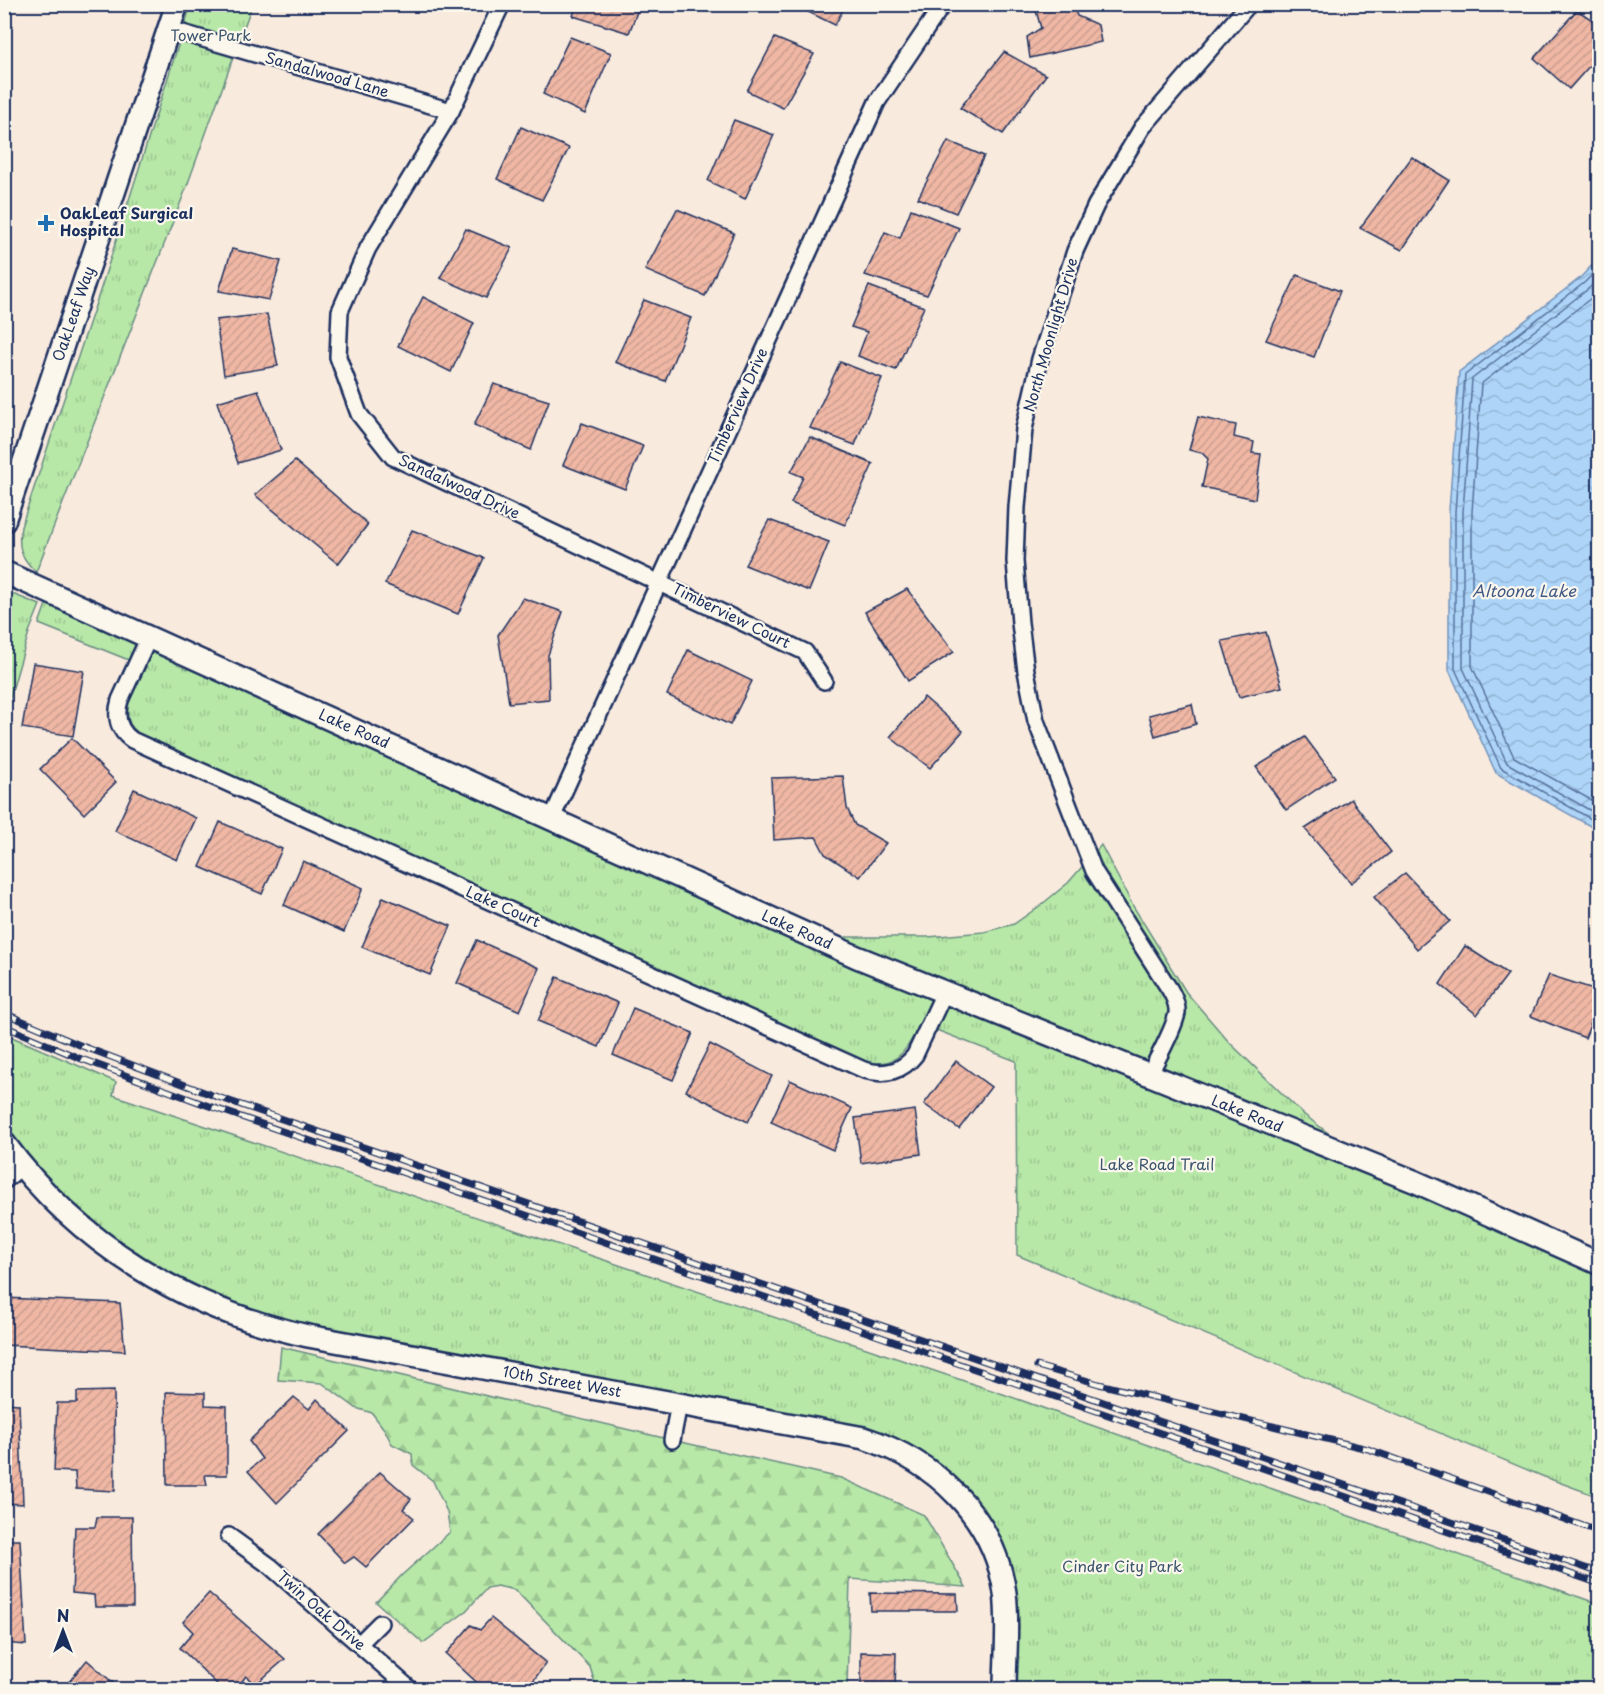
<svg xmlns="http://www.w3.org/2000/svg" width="1604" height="1694" viewBox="0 0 1604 1694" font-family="'Playpen Sans',sans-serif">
  <defs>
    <pattern id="forest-firs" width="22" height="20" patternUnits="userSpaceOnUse" patternTransform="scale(1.5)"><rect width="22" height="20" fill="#b7e8a7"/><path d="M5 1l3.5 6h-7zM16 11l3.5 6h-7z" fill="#9dc792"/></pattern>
    <pattern id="park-tufts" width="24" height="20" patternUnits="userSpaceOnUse" patternTransform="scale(1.5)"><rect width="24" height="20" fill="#b7e8a7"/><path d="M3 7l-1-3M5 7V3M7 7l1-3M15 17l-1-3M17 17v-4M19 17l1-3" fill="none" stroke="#9dc792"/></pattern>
    <pattern id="water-waves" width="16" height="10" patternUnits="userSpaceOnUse" patternTransform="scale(1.5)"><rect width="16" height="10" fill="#aed5f8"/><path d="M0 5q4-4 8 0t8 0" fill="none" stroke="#95b7d7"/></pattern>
    <pattern id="building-hatch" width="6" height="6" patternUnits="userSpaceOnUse" patternTransform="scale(1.5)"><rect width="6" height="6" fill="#efb7a4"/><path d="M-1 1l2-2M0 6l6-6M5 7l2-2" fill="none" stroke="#cc9e90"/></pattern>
  </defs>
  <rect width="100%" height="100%" fill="#f9eade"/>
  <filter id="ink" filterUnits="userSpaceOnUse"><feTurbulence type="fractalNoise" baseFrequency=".0167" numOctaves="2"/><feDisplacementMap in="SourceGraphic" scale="12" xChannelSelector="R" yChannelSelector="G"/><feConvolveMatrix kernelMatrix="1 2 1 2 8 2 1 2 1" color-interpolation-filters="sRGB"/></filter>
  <g filter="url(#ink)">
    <!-- forest -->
    <polygon fill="url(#forest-firs)" stroke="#698c82" stroke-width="1.5" points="281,1347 672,1440 841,1478 924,1515 966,1587 850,1579 847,1689 604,1690 596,1687 590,1667 515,1590 497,1586 487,1588 464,1613 423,1643 376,1602 402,1575 450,1532 447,1512 433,1481 413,1465 412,1454 392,1444 384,1429 372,1413 356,1408 322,1383 278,1380"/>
    <!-- park -->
    <g fill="url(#park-tufts)" stroke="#698c82" stroke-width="1.5">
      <path d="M 191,5 L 252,5 L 187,186 L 36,572 C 21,558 17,547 21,527 L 100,291 Z"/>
      <polygon points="5,591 40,605 29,632 5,715"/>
      <path d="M 50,593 L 811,926 L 842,937 L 928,937 L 984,932 L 1014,924 L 1041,905 L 1068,883 L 1101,845 L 1133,906 L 1186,992 L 1229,1042 L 1302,1113 L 1332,1136 L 1324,1154 L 1499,1228 L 1599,1275 L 1599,1497 L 1542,1476 L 1017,1255 L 1016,1061 L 939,1031 L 918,1027 C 906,1054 893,1070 861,1060 L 138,733 C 115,716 136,687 146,667 L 39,624 Z"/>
      <polygon points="5,1034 116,1082 113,1095 1003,1394 1599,1604 1599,1689 1005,1689 1006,1609 987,1539 898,1451 294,1333 125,1261 5,1140"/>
    </g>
    <!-- water -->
    <polygon fill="url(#water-waves)" stroke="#7393ba" stroke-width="1.5" points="1599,258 1599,831 1496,773 1449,670 1449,511 1459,372 1580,278"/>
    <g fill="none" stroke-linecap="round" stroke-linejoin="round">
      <!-- shore -->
      <g stroke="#56719c" stroke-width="1.5">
        <polyline points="1600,267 1584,283 1465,375 1455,512 1455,669 1501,768 1600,824"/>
        <polyline points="1600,278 1588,289 1472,379 1463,512 1463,668 1507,763 1600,816"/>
        <polyline points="1600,291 1481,384 1472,512 1472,666 1514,757 1600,805"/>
      </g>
    </g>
    <!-- building -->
    <g fill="url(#building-hatch)" stroke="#1b2f5e" stroke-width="1.5">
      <polygon points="577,4 640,4 629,33 573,16"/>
      <polygon points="792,4 846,4 835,25"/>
      <polygon points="1034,4 1073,4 1077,16 1098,25 1101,42 1030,58 1027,37 1041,28"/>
      <polygon points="1577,10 1600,25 1600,54 1569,89 1534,58"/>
      <polygon points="570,37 611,53 585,114 543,94"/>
      <polygon points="775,38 814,54 783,108 747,91"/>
      <polygon points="1004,52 1046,75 1003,134 960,108"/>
      <polygon points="734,120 774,135 745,199 708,181"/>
      <polygon points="521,127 569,148 542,200 497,179"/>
      <polygon points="948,141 984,156 956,213 918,198"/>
      <polygon points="1412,157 1449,180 1402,250 1360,228"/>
      <polygon points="677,209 734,233 705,296 645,270"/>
      <polygon points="911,209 959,228 927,295 865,275 885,232 900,238"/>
      <polygon points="466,229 512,248 486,298 440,278"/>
      <polygon points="232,249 281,261 269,300 219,291"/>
      <polygon points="1297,275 1340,291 1314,357 1266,340"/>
      <polygon points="869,286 924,307 896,370 858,356 867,332 851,327"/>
      <polygon points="423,297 474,323 451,372 398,346"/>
      <polygon points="644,300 691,318 665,381 615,362"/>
      <polygon points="267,314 278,366 224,375 216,320"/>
      <polygon points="840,362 882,378 855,445 810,428"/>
      <polygon points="494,384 549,401 531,450 474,425"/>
      <polygon points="258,390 281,450 238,463 217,402"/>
      <polygon points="1198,417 1236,425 1234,437 1254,442 1252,453 1261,454 1255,499 1202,487 1208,459 1202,453 1189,450"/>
      <polygon points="582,423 643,446 625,489 563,465"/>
      <polygon points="810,437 873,464 845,525 791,503 803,477 791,472"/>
      <polygon points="295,461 368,524 338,564 255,495"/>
      <polygon points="769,520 829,542 809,591 745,565"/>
      <polygon points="412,530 484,558 458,614 385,584"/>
      <polygon points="907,589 954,652 908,681 865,612"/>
      <polygon points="523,598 563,612 548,655 549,699 509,703 498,635"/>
      <polygon points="1266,632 1282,687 1239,697 1222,641"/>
      <polygon points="688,650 752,681 730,725 667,695"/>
      <polygon points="33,663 84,671 73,736 22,728"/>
      <polygon points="924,697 963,731 930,768 890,737"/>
      <polygon points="1192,704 1196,724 1155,736 1149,715"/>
      <polygon points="1305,737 1335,777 1286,810 1256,767"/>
      <polygon points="72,738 116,782 84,814 40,769"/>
      <polygon points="843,776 847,808 855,825 886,843 860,877 825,854 816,837 774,840 771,778"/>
      <polygon points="134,789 196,818 177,860 115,831"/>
      <polygon points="1351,799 1391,852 1351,883 1305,829"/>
      <polygon points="220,822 282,849 262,894 200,867"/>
      <polygon points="303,861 363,888 344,932 284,905"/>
      <polygon points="1405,873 1450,921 1417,949 1374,897"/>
      <polygon points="383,897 451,926 430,975 362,947"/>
      <polygon points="477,940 539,968 520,1011 457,983"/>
      <polygon points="1465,946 1508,974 1477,1015 1440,984"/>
      <polygon points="1549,975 1600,991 1600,1000 1585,1038 1531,1016"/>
      <polygon points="557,977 618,1003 599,1047 538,1021"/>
      <polygon points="633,1008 693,1033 673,1080 613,1055"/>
      <polygon points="710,1044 772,1076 748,1122 686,1091"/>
      <polygon points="956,1061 991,1087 959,1129 924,1104"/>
      <polygon points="790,1080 852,1108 833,1150 771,1122"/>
      <polygon points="915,1110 921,1154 861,1163 855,1118"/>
      <polygon points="4,1298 120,1303 125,1351 4,1345"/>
      <polygon points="114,1391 115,1491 76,1489 75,1472 54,1471 57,1403 77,1403 77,1392"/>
      <polygon points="166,1392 205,1393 205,1405 227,1406 227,1475 205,1475 207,1485 167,1485"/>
      <polygon points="294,1397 309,1409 317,1399 349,1431 277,1503 248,1471 262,1459 249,1441"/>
      <polygon points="4,1403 19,1404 23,1504 4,1503"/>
      <polygon points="380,1472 411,1499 403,1509 414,1518 366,1567 354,1557 345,1563 318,1534"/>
      <polygon points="97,1517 132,1517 133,1607 95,1607 94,1595 72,1593 75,1527 95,1527"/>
      <polygon points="4,1540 20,1540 26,1645 4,1643"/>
      <polygon points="209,1593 285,1659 255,1685 246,1676 235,1690 223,1690 180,1648 193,1632 183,1622"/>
      <polygon points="870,1593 957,1594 958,1611 871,1611"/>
      <polygon points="491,1618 546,1663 531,1684 538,1690 485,1690 446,1654 471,1625 480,1630"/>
      <polygon points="861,1652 896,1653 895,1690 861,1690"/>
      <polygon points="87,1660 121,1690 62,1690"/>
    </g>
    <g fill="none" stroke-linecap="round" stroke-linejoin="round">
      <defs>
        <g id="street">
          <polyline points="502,4 451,111 368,248 340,311 338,357 359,414 393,457 805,652 824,681"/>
          <polyline points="169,29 451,111"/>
          <path d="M 149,637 L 120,700 C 115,716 118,730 132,740 L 864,1070 C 884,1076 902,1072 915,1055 L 944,993"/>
          <polyline points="552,818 877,102 943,4"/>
          <path d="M 1149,1075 C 1157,1059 1174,1030 1177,1013 C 1178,1005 1174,997 1170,990 L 1094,871 L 1036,721 L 1026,671 L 1020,623 L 1015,561 L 1017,507 L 1024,429 L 1040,359 L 1075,251 L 1096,205 L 1142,128 L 1249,4"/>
          <polyline points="4,1181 21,1167"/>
          <polyline points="672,1440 679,1404"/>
          <polyline points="229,1536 270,1566 411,1690"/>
          <polyline points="359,1644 380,1623"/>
        </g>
        <g id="secondary">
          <polyline points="4,521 177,4"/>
          <polyline points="4,572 857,957 1416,1182 1600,1264"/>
          <path d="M 4,1143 C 78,1244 187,1310 308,1336 L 864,1438 C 935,1461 994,1516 1005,1593 C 1009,1624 1005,1658 1005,1690"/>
        </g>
      </defs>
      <!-- street casing -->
      <use href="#street" stroke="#1b2f5e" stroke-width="20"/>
      <!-- secondary casing -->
      <use href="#secondary" stroke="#1b2f5e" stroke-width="26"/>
      <!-- street -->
      <use href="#street" stroke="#fbf7ec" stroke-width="15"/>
      <!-- secondary -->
      <use href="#secondary" stroke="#fbf7ec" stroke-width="21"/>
      <defs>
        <g id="rail">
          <polyline points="4,1013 82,1046 212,1095 1600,1573"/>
          <polyline points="4,1026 79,1058 209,1106 1600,1584"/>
          <polyline points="1037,1366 1099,1384 1368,1449 1600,1532"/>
        </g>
      </defs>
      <!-- rail casing -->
      <use href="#rail" stroke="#1b2f5e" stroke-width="7"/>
      <!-- rail -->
      <use href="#rail" stroke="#fbf7ec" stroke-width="4.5" stroke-dasharray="14" stroke-linecap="butt"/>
    </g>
  </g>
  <!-- markers -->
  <path fill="#1f6fb2" stroke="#fbf7ec" stroke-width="2" d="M43 214h6v6h6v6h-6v6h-6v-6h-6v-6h6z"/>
  <g text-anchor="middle" stroke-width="4.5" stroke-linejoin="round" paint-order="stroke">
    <!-- park labels -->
    <g font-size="15" fill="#3a546d" stroke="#fbf7ec">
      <text x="211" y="41">Tower Park</text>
      <text x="1157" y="1170">Lake Road Trail</text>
      <text x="1122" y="1572">Cinder City Park</text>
    </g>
    <!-- street labels -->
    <g font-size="15" fill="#1b2f5e" stroke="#fbf7ec">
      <text transform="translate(327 75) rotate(16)" y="5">Sandalwood Lane</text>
      <text transform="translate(74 314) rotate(-71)" y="5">OakLeaf Way</text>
      <text transform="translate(1051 335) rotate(-74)" y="5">North Moonlight Drive</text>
      <text transform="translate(738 406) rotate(-66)" y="5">Timberview Drive</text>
      <text transform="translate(459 487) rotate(25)" y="5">Sandalwood Drive</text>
      <text transform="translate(731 616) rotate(26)" y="5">Timberview Court</text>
      <text transform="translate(354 729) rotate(24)" y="5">Lake Road</text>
      <text transform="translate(503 907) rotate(24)" y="5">Lake Court</text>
      <text transform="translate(797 930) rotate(24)" y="5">Lake Road</text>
      <text transform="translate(1247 1114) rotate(22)" y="5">Lake Road</text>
      <text transform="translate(562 1382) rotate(10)" y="5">10th Street West</text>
      <text transform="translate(321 1611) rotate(41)" y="5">Twin Oak Drive</text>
    </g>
    <!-- poi labels -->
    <g font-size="15" font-weight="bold" fill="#1b2f5e" stroke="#fbf7ec" text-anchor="start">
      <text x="60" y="219">OakLeaf Surgical<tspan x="60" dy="17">Hospital</tspan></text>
    </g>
    <!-- water labels -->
    <g font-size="16" font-style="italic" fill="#405884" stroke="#fbf7ec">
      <text x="1524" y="597">Altoona Lake</text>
    </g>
  </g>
  <!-- margin -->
  <rect width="1604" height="1694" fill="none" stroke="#fbf7ec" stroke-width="24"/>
  <rect x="12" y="12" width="1580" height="1670" fill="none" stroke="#1b2f5e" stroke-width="2" filter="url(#ink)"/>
  <!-- north arrow -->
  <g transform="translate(63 1631)" stroke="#fbf7ec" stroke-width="4.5" paint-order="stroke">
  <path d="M0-4.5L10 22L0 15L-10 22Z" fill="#1b2f5e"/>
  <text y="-9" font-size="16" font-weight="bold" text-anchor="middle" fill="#1b2f5e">N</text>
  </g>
</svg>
